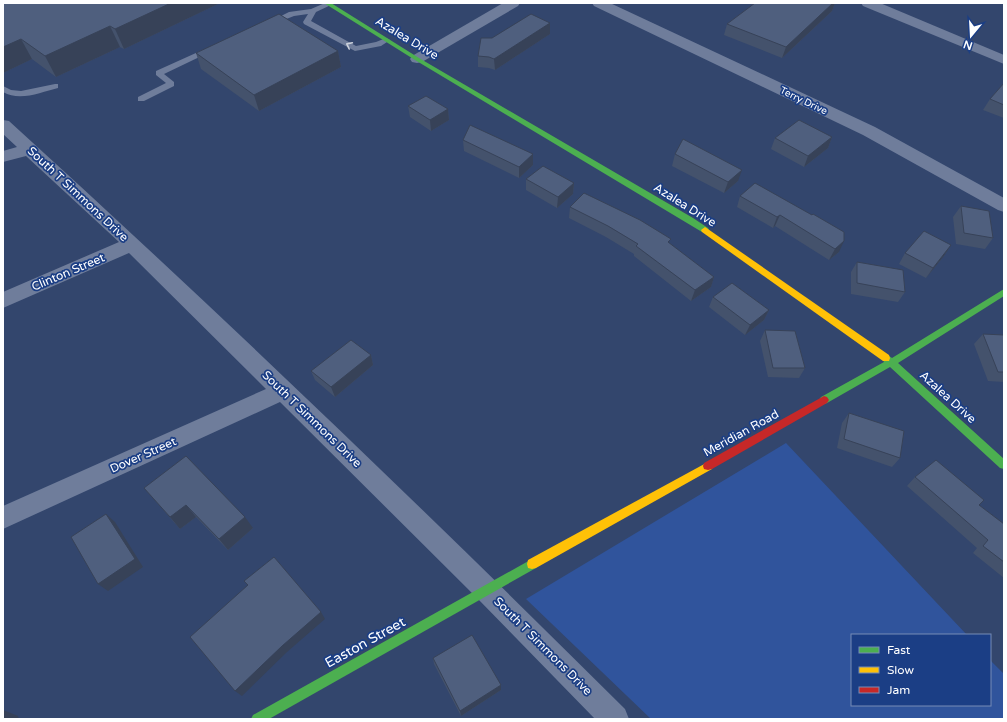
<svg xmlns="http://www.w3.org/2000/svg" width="1007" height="722" viewBox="0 0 1007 722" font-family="'Varela Round',sans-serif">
  <rect width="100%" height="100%" fill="#33466d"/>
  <!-- green -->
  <polygon fill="#30549c" points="786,443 967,635 852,635 852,705 990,705 990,660 1004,674 1004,719 651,719 526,599"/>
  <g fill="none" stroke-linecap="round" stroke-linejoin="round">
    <!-- lane -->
    <g fill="#6f7d9b" fill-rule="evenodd">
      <polygon points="325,3 333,4 316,12 311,21 356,46 376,42 386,38 390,40 381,46 355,51 304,24 303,22 308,14 294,16 271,25 267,23 289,12 311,9"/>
      <polygon points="207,48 210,48 214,50 164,74 174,82 174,86 144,101 138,101 138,97 166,83 156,75 156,71"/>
      <path d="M 55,84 L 58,84 L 58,88 C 41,92 20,102 3,92 L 3,86 L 11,90 L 21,91 Z"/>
    </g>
    <!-- street -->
    <g fill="#6f7d9b" fill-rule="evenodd">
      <polygon points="503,3 520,3 518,6 422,62 417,63 412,62 410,59 412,56"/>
      <polygon points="592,3 610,3 875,127 1004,198 1004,212 998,210 863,135 594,6"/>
      <polygon points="861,3 880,3 1004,55 1004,64 863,6"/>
      <path d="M 3,120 L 9,121 C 219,312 424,509 625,709 L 629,719 L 595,719 L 478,599 L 280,402 L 3,529 L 3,506 L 266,389 L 129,253 L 3,308 L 3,292 L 119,242 L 26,156 L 3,162 L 3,151 L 17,147 L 3,134 Z"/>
    </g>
    <!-- fast -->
    <g fill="#4caf50" fill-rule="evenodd">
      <polygon points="324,3 331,3 419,58 693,218 708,228 709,230 708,232 702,232 415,60"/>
      <polygon points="1004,289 1004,296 898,363 1004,459 1004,469 1000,468 890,367 827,403 824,404 821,403 819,400 821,397 884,362 882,358 883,355 886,354 892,358"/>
      <polygon points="532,559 536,560 537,564 536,568 269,719 251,719 253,715"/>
    </g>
    <!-- slow -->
    <g fill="#ffc107" fill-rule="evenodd">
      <polygon points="705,227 889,355 890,358 889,361 883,361 702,232 701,230"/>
      <polygon points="708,462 712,463 713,466 712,469 536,568 532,569 528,568 527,564 528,560"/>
    </g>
    <!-- jam -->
    <polygon fill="#c62828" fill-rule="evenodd" points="824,396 827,397 829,400 827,403 712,469 708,470 704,469 703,466 704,463"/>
  </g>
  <!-- wall -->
  <g fill="#44526c">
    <polygon points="3,3 220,3 124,49 120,47 56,77 32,59 3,73"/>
    <polygon points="755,3 835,3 832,11 782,58 724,35 727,24"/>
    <polygon points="550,23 550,34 495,70 489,68 478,67 478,56 492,38"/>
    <polygon points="338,51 341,67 259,111 201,69 196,53"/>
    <polygon points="1004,83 1004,118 983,110 990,99"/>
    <polygon points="408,106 448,109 449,120 431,131 410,117"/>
    <polygon points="832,137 828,148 804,167 771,149 775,138"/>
    <polygon points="463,140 533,165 519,178 464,151"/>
    <polygon points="675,154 738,181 724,193 672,166"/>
    <polygon points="526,179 574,183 573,194 557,208 526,190"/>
    <polygon points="755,183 839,252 829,260 775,226 773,228 737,207 740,196"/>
    <polygon points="961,206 993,238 985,249 956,244 953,217"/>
    <polygon points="570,207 670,244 714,277 711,287 691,301 634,256 634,254 606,237 569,218"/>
    <polygon points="951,245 944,256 926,278 899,264 905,253"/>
    <polygon points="857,262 905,292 898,302 851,294 851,272"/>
    <polygon points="713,297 769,310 764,320 745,335 709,307"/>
    <polygon points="765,330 805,368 799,378 768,377 760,341"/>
    <polygon points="983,334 1004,335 1004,382 988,381 974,344"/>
    <polygon points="371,355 373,365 335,397 315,380 311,371"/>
    <polygon points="849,413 900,458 892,467 837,448 842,423"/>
    <polygon points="915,477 979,505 1004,524 1004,578 973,553 977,548 907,486"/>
    <polygon points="144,488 253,528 228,550 196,517 180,529"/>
    <polygon points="433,658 501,685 501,690 461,716 434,664"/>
  </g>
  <!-- shaded-wall -->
  <g fill="#374258">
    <polygon points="171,3 220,3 124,49 115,29"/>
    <polygon points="833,3 835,3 832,11 782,58 786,47"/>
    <polygon points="550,23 550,34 495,70 494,59"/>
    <polygon points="110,26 120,47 56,77 45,56"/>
    <polygon points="21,39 32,59 3,73 3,47"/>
    <polygon points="338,51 341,67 259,111 254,95"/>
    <polygon points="448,109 449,120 431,131 430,120"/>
    <polygon points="832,137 828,148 804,167 808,156"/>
    <polygon points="533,154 533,165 519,178 519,167"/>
    <polygon points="742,170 738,181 724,193 728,182"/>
    <polygon points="574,183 573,194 557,208 558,197"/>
    <polygon points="780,215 775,226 773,228 777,217"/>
    <polygon points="844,241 839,252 829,260 835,249"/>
    <polygon points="951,245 944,256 926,278 933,268"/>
    <polygon points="714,277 711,287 691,301 695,290"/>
    <polygon points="769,310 764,320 745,335 750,325"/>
    <polygon points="371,355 373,365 335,397 331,387"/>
    <polygon points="186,505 196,517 180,529 170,517"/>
    <polygon points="106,514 115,522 143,567 108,591 98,584"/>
    <polygon points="245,517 253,528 228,550 219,539"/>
    <polygon points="321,612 325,619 287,652 242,696 235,691 282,646"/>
    <polygon points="501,685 501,690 461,716 460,711"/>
    <polygon points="3,710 18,716 19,719 3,719"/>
  </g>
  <!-- building -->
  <g fill="#4f5f7e" stroke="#374258">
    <polygon points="3,3 171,3 115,29 110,26 45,56 21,39 3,47"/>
    <polygon points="755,3 833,3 786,47 727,24"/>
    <polygon points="279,14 338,51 254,95 196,53"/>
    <polygon points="531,14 550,23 494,59 489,57 478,56 481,38 492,38"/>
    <polygon points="1004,83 1004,105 990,99"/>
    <polygon points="426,96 448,109 430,120 408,106"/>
    <polygon points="799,120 832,137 808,156 775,138"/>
    <polygon points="470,125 533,154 519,167 463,140"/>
    <polygon points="683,139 742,170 728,182 675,154"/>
    <polygon points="543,166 574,183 558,197 526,179"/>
    <polygon points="755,183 812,215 813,214 844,232 844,241 835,249 780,215 777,217 740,196"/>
    <polygon points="584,193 640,220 671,239 668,242 714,277 695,290 636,246 638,244 608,226 570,207"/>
    <polygon points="961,206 989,211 993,238 964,233"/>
    <polygon points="924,231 951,245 933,268 905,253"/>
    <polygon points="857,262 903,270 905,292 857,283"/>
    <polygon points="732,283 769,310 750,325 713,297"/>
    <polygon points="765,330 795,331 805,368 773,368"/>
    <polygon points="983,334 1004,335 1004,372 998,372"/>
    <polygon points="351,340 371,355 331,387 311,371"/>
    <polygon points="849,413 904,431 900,458 844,439"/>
    <polygon points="186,456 245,517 219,539 186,505 170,517 144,488"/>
    <polygon points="936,460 984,500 979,505 1004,524 1004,562 983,546 988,540 915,477"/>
    <polygon points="106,514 135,559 98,584 71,537"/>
    <polygon points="274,557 321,612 282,646 235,691 190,637 248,585 244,581"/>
    <polygon points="472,635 501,685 460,711 433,658"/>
  </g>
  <!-- one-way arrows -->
  <defs><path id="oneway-chevron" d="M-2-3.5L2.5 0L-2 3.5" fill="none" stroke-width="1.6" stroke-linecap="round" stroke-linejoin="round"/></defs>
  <use stroke="#cdd2dc" href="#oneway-chevron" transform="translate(349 45) rotate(-153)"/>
  <g text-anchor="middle" stroke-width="3.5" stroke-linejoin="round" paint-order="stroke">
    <!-- far-street labels -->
    <g font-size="10" fill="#fff" stroke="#1b3e85">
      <text transform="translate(804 100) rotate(26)" y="4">Terry Drive</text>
    </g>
    <!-- street labels -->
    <g font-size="12" fill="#fff" stroke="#1b3e85">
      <text transform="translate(407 38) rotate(31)" y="4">Azalea Drive</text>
      <text transform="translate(78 194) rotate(43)" y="4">South T Simmons Drive</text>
      <text transform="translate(685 205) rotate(32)" y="4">Azalea Drive</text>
      <text transform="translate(68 272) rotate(-23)" y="4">Clinton Street</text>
      <text transform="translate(948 397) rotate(42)" y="4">Azalea Drive</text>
      <text transform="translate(312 419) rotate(44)" y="4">South T Simmons Drive</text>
      <text transform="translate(741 433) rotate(-29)" y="4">Meridian Road</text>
      <text transform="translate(143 455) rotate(-24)" y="4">Dover Street</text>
      <text transform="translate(543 646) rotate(45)" y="4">South T Simmons Drive</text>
    </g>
    <!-- near-street labels -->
    <g font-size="14" fill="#fff" stroke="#1b3e85">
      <text transform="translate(365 642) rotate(-29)" y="5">Easton Street</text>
    </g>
  </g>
  <!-- border -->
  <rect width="1007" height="722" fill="none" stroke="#ffffff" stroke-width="8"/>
  <!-- legend -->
  <rect x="851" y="634" width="140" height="72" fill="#1b3e85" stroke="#768bb6"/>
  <rect x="859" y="647" width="20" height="6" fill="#4caf50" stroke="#768bb6"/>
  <text x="887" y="654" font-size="12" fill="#ffffff">Fast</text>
  <rect x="859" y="667" width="20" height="6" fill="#ffc107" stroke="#768bb6"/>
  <text x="887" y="674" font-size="12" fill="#ffffff">Slow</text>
  <rect x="859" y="687" width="20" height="6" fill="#c62828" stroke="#768bb6"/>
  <text x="887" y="694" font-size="12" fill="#ffffff">Jam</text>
  <!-- north arrow -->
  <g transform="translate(971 36) rotate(198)" stroke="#1b3e85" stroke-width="3" paint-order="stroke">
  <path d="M0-3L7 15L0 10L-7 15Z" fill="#ffffff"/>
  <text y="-6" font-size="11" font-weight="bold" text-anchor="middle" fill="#ffffff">N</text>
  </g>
</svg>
